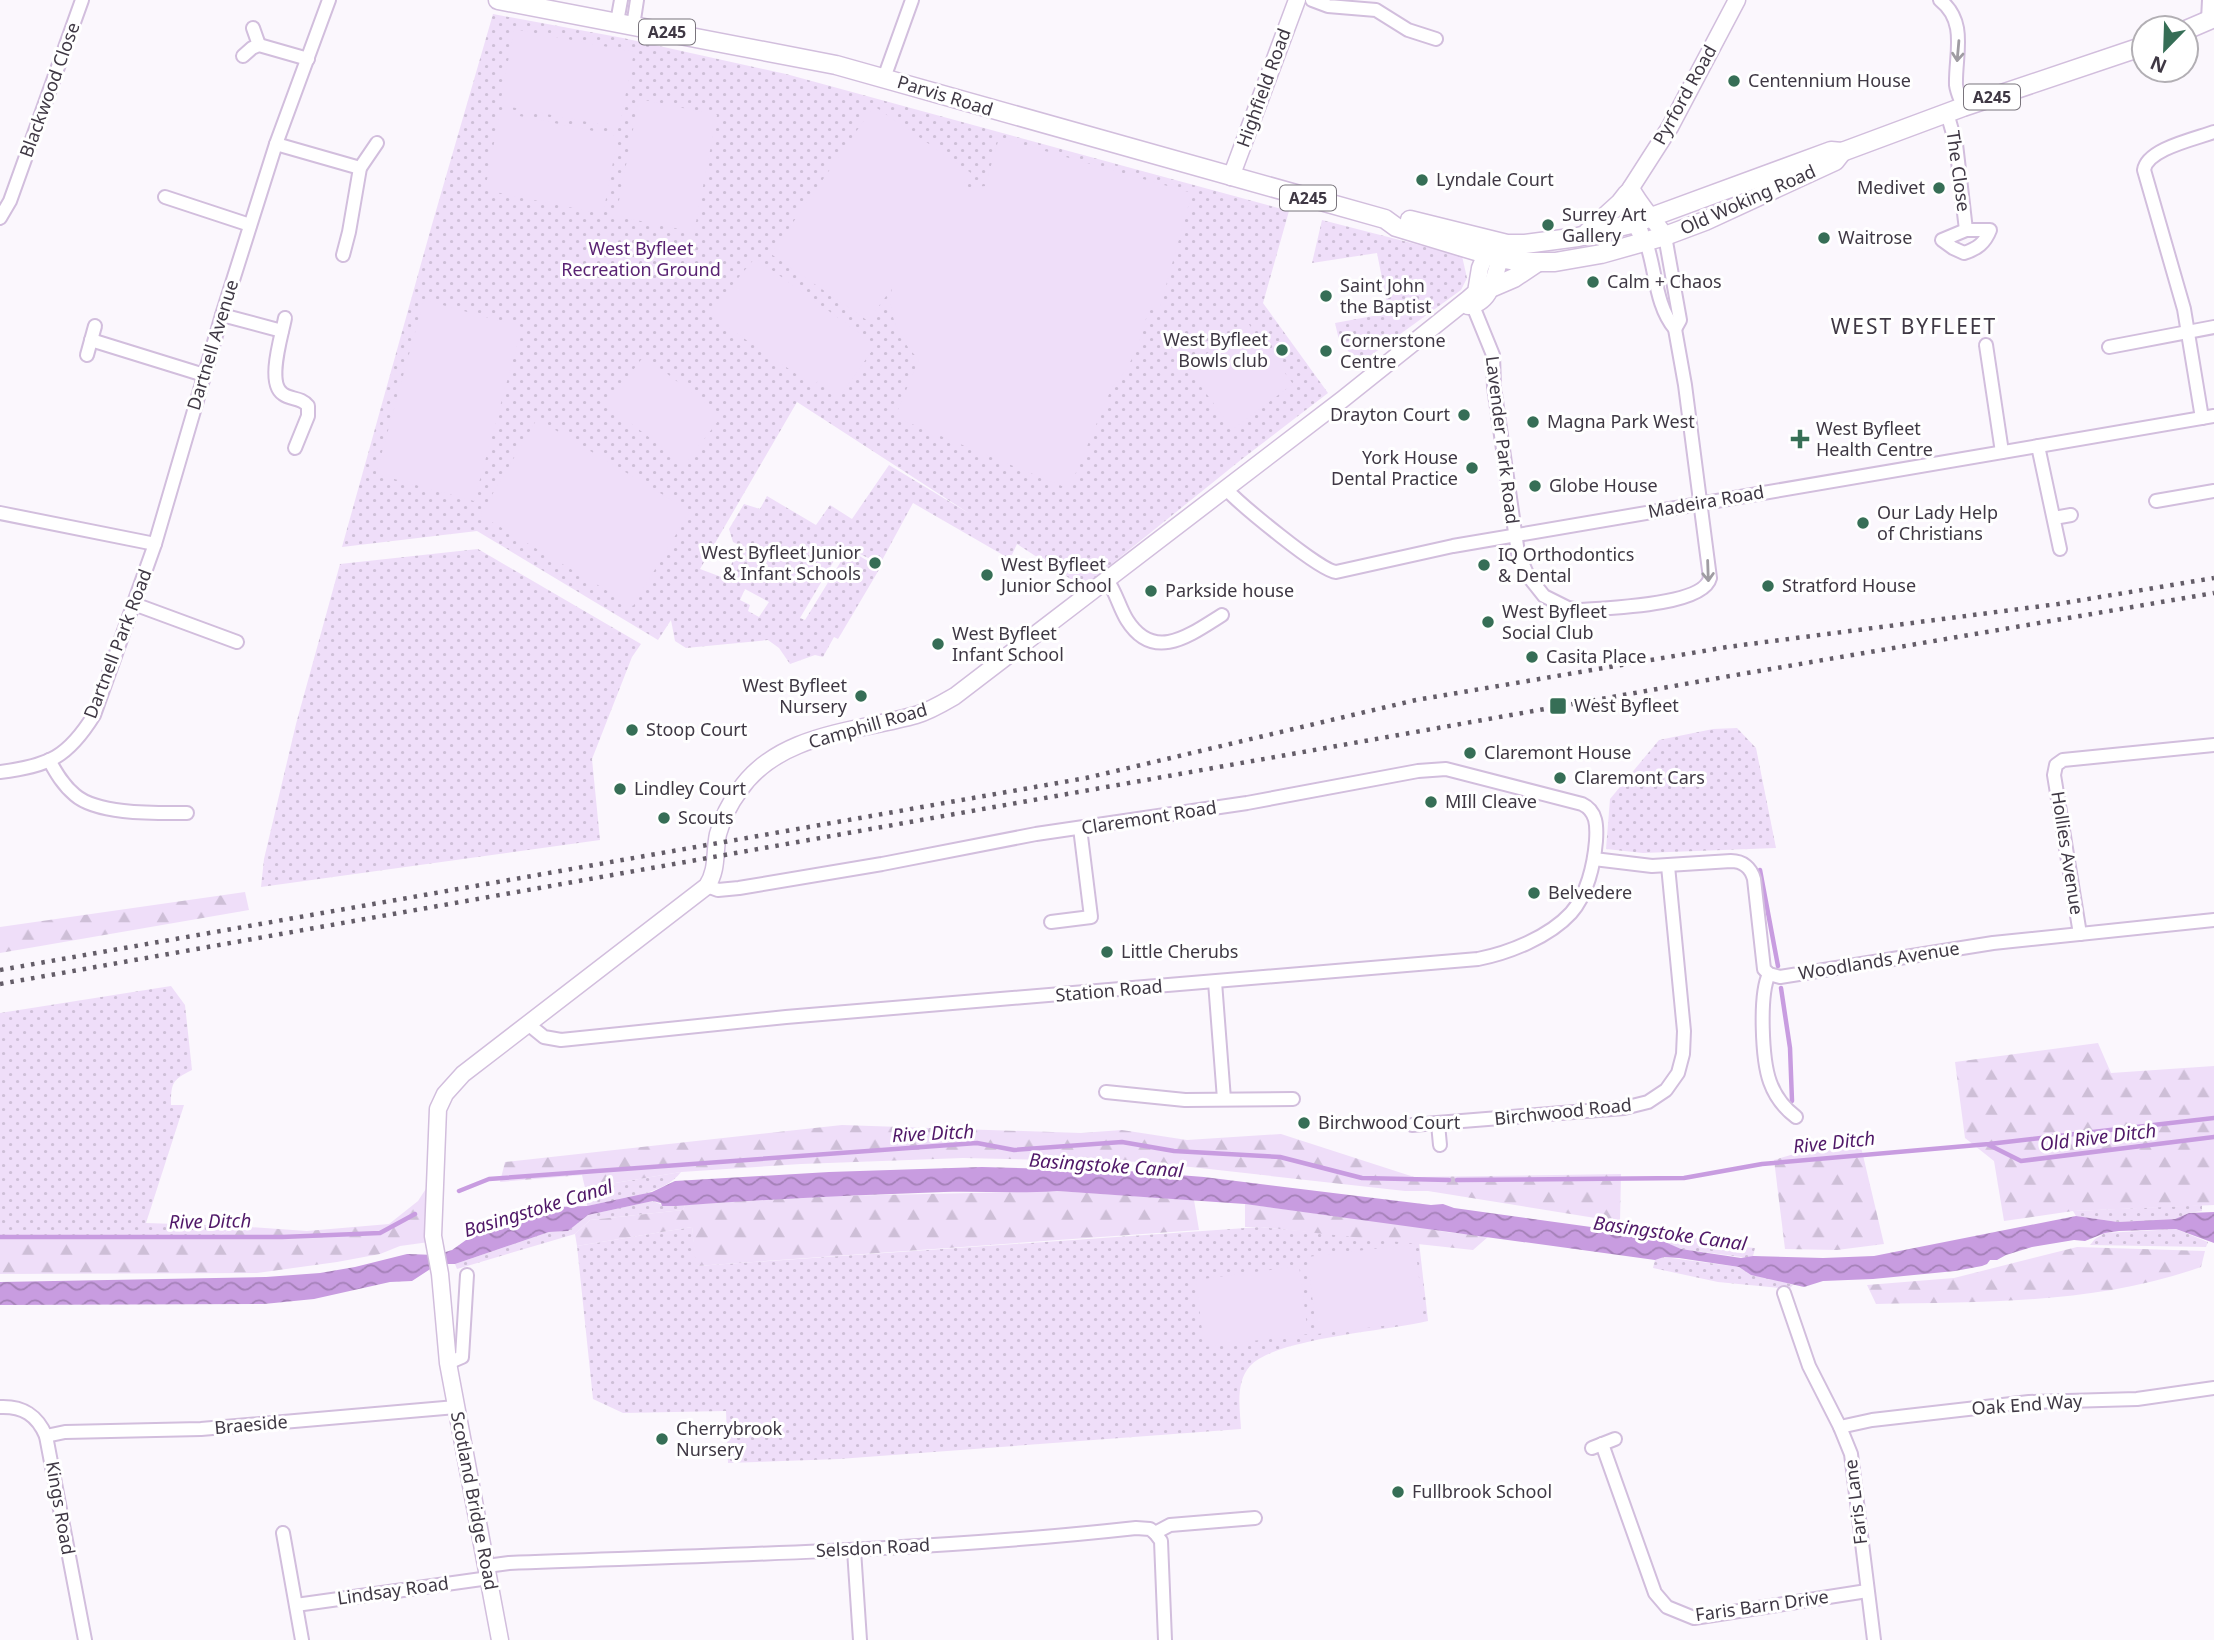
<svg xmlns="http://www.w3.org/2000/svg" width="2214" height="1640" viewBox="0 0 2214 1640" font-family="'Noto Sans',sans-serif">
  <defs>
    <pattern id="green-dots" width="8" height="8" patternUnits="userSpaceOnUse" patternTransform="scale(1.75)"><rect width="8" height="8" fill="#efdef9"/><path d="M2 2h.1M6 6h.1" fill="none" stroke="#cebfd7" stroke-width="1.8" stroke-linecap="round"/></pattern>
    <pattern id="forest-firs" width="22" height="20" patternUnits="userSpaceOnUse" patternTransform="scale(1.75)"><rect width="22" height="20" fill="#efdef9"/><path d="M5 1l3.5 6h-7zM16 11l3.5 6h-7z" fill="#cebfd7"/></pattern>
    <pattern id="water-waves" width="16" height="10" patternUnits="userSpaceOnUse" patternTransform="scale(1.75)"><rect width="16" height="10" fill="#c89ce0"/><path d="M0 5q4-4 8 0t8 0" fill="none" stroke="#a480b7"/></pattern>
  </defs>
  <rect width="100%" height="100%" fill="#fbf7fd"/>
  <!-- green -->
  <g fill="url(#green-dots)" fill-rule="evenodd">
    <path d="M 493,14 L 623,38 L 786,74 L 1289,211 L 1263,303 L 1328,393 L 1242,459 L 1083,587 L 1017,544 L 1010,559 L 913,503 L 880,564 L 852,550 L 838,554 L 800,618 L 805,620 L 843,558 L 856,554 L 880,568 L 841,634 L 838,639 L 834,637 L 823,657 L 815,655 L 790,664 L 779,648 L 768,640 L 686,648 L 675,641 L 671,620 L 658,640 L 477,531 L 342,547 L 431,228 ZM 797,402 L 970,514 L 889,465 L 852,519 L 830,505 L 816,525 L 767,496 L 760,509 L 744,504 L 729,529 L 733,542 L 741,546 L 724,578 L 700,569 ZM 745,589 L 769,602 L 759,617 L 748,611 L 750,605 L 740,600 Z"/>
    <polygon points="1322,220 1462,256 1467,278 1461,290 1359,364 1339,340 1335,323 1389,313 1377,253 1312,263"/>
    <polygon points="478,549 641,644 632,657 592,759 600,840 261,887 264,859 296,724 340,564"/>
    <polygon points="1737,728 1756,748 1776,848 1643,853 1606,849 1610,799 1659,740 1713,729"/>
    <path d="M 171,986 L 185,1005 L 192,1070 C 172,1080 171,1083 171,1105 L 184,1105 L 146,1223 L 236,1226 L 217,1237 L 0,1238 L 0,1013 Z"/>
    <path d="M 681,1172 C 665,1195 614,1200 587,1206 L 585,1188 Z"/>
    <polygon points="653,1201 662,1205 685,1205 683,1210 590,1220 575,1234 457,1269 455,1264 549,1232 568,1231 588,1215"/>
    <polygon points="2202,1205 2202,1211 2189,1213 2175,1219 2118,1222 2076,1216 2073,1211"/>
    <polygon points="1620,1222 1732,1246 1755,1248 1753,1256 1749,1258 1680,1249"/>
    <path d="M 692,1227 L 697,1266 L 1260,1227 L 1419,1242 L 1428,1321 C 1388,1331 1275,1338 1250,1366 C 1235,1383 1240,1408 1241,1429 L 839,1459 L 728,1463 L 726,1411 L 623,1413 L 593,1399 L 577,1246 Z"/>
    <polygon points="2176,1229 2208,1242 2206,1247 2090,1245 2095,1239 2105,1233"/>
    <polygon points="1664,1257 1739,1267 1751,1275 1772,1278 1793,1285 1789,1289 1718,1282 1653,1268 1655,1260"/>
  </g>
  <!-- forest -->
  <g fill="url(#forest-firs)">
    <polygon points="245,892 249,910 0,953 0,927"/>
    <polygon points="2098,1043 2111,1073 2214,1066 2214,1205 2073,1211 2004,1221 1994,1161 1965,1138 1955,1062"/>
    <polygon points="842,1125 1081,1133 1122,1130 1187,1140 1281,1134 1414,1177 1621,1174 1620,1222 1428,1191 1405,1191 1146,1162 963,1158 801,1164 681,1172 585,1188 582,1175 500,1182 505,1162"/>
    <polygon points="1861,1147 1884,1244 1837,1250 1785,1249 1774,1160 1794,1154"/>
    <polygon points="429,1184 429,1242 400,1246 380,1254 337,1262 257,1273 0,1274 0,1238 217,1237 236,1226 307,1231 389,1224 418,1201"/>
    <polygon points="1057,1191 1194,1200 1199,1230 696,1266 692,1227 577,1246 575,1234 590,1220 683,1210 685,1205 791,1197"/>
    <path d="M 1245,1204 L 1427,1228 C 1445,1234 1469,1233 1489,1236 L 1473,1250 L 1260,1227 L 1245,1227 Z"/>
    <path d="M 2077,1247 L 2205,1251 L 2201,1267 C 2097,1304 1985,1302 1876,1304 L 1867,1285 L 1954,1278 Z"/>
  </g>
  <!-- pitch -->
  <g fill="#efdef9">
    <polygon points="514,29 634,52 619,128 500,105"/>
    <polygon points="639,99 717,115 694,232 616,216"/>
    <path d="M 874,106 L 971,173 L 960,189 L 985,186 L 999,138 L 1192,193 L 1160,307 L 1148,304 C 1147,328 1130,372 1112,387 L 1069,489 L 895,417 L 919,359 C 901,343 886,313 892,288 L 868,321 L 771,254 Z"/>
    <polygon points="500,112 618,136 603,214 485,190"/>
    <polygon points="755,258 876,345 840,396 818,381 814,386 708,314"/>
    <polygon points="424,300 522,327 474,501 376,474"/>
    <polygon points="1248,323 1293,384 1233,429 1187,368"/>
    <polygon points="644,356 722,416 685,464 606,405"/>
    <polygon points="537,419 690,511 633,606 480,515"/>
    <polygon points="1415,1244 1424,1321 1317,1334 1307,1257"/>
    <polygon points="1299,1266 1308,1334 1204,1347 1196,1280"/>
  </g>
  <!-- water -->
  <path fill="url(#water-waves)" d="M 982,1167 L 1128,1171 L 1204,1177 L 1431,1205 L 1443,1204 L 1454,1208 L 1649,1235 L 1681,1249 L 1741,1258 L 1753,1256 L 1823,1258 L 1874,1256 L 2076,1216 L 2118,1222 L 2175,1219 L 2189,1213 L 2214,1212 L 2214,1243 L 2176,1229 L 2119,1231 L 2105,1233 L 2085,1241 L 2074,1240 L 2032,1247 L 2006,1255 L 1997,1260 L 1990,1260 L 1987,1264 L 1982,1266 L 1955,1271 L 1873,1279 L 1823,1281 L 1804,1287 L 1751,1275 L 1739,1267 L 1679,1258 L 1664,1257 L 1655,1260 L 1245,1204 L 1057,1191 C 1019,1194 982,1191 944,1192 C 855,1195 766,1199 676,1206 L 662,1206 L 661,1203 L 653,1201 L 588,1215 L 568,1231 L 549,1232 L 455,1264 L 438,1264 L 412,1281 L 390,1282 L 314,1299 L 264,1304 L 0,1305 L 0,1282 L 266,1277 L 320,1273 L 355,1267 L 407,1254 L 436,1255 L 452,1250 L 473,1235 L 539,1211 L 556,1207 L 587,1206 L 652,1192 L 675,1181 L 829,1172 Z"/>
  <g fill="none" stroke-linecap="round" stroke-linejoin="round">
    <!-- stream -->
    <g stroke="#c89ce0" stroke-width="4.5">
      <polyline points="1760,870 1778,966"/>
      <polyline points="1781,988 1790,1048 1792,1101"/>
      <polyline points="1989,1145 2021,1161 2214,1137"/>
      <polyline points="1457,1180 1684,1178 1762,1164 1989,1144 2214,1118"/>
      <polyline points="459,1191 489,1179 977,1143 1014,1150 1122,1142 1174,1151 1280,1157 1362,1178 1449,1180"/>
      <polyline points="0,1237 282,1237 380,1233 415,1214"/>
    </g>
    <defs>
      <g id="street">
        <polyline points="1312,0 1328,6 1376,10 1408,30 1436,39"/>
        <path d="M 1940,0 C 1968,22 1955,55 1956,85 C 1957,93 1961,100 1963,107"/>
        <polyline points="2208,20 2209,0"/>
        <polyline points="617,22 621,0"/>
        <polyline points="633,26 637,0"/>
        <polyline points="253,28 259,45"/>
        <polyline points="243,56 252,48 259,45 308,59"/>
        <polyline points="884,78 912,0"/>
        <path d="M 1947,113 L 1956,144 L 1966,230 L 1990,230 C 1985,243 1977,249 1964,253 L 1953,248 L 1942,240 L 1966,230"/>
        <polyline points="276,144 360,168"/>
        <polyline points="165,197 250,225"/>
        <polyline points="0,218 10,201 82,0"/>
        <polyline points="1665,236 1680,320 1675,329"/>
        <polyline points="343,255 349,232 360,168 377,143"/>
        <path d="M 1473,306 L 1493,355 L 1494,387 L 1518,553 L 1528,576 L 1544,596 L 1568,608 L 1580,610 C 1606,608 1703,606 1710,578 L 1685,385 L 1675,329 C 1655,305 1656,270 1646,242"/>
        <polyline points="222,315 282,331"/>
        <path d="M 285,318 C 282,335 266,383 283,394 C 291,400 301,397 308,406 L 308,416 L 295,448"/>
        <polyline points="91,340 204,375"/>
        <polyline points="1986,345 2002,452"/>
        <polyline points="2109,347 2214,327"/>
        <polyline points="87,355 95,326"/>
        <path d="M 2202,418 L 2184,309 L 2144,170 C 2147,149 2195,139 2214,132"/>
        <polyline points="2038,446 2060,549"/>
        <path d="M 1226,489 C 1240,504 1320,571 1336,572 L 1453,546 L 2214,416"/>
        <polyline points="2156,501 2214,491"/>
        <polyline points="0,513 155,544"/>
        <polyline points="2054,518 2071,515"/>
        <path d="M 1107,580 C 1116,592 1119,607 1127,620 C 1154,663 1190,635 1222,615"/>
        <polyline points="134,604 237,642"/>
        <path d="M 49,760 C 56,773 63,785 75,795 C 98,815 157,813 187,813"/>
        <path d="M 0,772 C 49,766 68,757 94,715 L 155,544 L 222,315 L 276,144 L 329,0"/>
        <path d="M 1594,859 L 1652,866 L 1731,861 C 1743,861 1751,868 1754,879 L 1764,969 L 1769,974 L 1780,977 L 1993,943 L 2214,920"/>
        <polyline points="1051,922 1091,917 1080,828"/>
        <polyline points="2080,934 2054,775 2056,765 2063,760 2214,745"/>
        <path d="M 1769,974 C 1759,995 1762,1060 1770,1082 C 1775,1096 1784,1108 1796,1117"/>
        <polyline points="1215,982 1224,1099"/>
        <path d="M 528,1024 L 544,1037 L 561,1040 L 786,1017 L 1478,959 C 1509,953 1549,937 1571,913 C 1587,895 1594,865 1596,841 C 1597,826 1597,811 1582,804 L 1446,769 L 1418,771 L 1247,803 L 1036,834 L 882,864 L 739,888 L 718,890 L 707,886"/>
        <polyline points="1106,1092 1185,1100 1293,1099"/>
        <polyline points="1438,1124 1440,1145"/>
        <polyline points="1412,1125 1624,1108 1648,1102 1666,1090 1678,1073 1683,1054 1684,1031 1668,866"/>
        <polyline points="1784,1293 1809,1366 1840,1427 1851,1454 1874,1640"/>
        <polyline points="448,1363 462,1357 467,1275"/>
        <path d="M 0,1407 C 23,1406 37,1415 46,1436 L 85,1640"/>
        <polyline points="1840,1427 1872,1420 2029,1402 2137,1399 2214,1388"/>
        <polyline points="46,1436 65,1432 201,1429 456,1407"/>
        <polyline points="1602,1444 1655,1593 1667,1607 1694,1618 1867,1591"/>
        <polyline points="1592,1448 1615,1439"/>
        <polyline points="283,1533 302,1640"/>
        <polyline points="1155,1533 1161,1541 1165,1640"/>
        <polyline points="854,1550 860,1640"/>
        <path d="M 487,1566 L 509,1563 C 718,1555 928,1551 1136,1528 L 1150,1529 L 1155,1533 L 1170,1525 L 1255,1518"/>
        <polyline points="296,1605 489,1578"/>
      </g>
      <g id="secondary">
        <polyline points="1231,177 1297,0"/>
        <path d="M 1631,188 C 1640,206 1654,219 1665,236"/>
        <polyline points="1640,232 1631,216 1627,194 1670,127 1737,0"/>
        <path d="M 1468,306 C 1497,302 1493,267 1505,247"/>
        <path d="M 500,1640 L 448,1363 L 440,1274 L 433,1236 L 438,1109 L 445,1094 L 463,1074 L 707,886 C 718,869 714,853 718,834 C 722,820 730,803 739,791 C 778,733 856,732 916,715 C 930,711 943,703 955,696 L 1343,399 L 1468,299 L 1476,292 L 1480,268 L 1491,242"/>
      </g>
      <g id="primary">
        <polyline points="498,0 836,65 1385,219 1396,227 1499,258 1521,262 1555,262 1601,254 1665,236 1705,221 1835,161 1842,152"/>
        <polyline points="2186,30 2214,18"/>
        <polyline points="1410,220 1507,244 1525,244 1578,237 1635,223 1831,151 1842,152 1963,107 2144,46"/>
        <polyline points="1587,233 1620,203 1627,194"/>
        <polyline points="1493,287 1514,278 1538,262"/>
      </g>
    </defs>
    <!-- street casing -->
    <use href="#street" stroke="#d2bedd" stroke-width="16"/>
    <!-- secondary casing -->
    <use href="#secondary" stroke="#d2bedd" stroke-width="19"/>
    <!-- primary casing -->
    <use href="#primary" stroke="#d2bedd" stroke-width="21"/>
    <!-- street -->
    <use href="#street" stroke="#fff" stroke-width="12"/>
    <!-- secondary -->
    <use href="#secondary" stroke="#fff" stroke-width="16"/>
    <!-- primary -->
    <use href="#primary" stroke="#fff" stroke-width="18"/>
    <!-- rail -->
    <g stroke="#645d68" stroke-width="4.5" stroke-dasharray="3.5 7" stroke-linecap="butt">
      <polyline points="0,970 1086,778 1416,700 1727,647 2058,604 2214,578"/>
      <polyline points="0,984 1730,676 2214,593"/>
    </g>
  </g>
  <!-- one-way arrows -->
  <defs><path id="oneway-shaft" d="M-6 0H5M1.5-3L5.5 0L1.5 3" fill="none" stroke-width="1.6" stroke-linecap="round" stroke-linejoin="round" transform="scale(1.75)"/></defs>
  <g stroke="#9f9ca2">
    <use href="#oneway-shaft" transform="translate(1958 51) rotate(95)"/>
    <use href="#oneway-shaft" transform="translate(1708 571) rotate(88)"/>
  </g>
  <!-- markers -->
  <g fill="#366e56" stroke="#fff" stroke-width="2.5">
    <circle cx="1734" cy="81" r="7"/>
    <circle cx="1422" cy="180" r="7"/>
    <circle cx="1939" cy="188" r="7"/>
    <circle cx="1548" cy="225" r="7"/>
    <circle cx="1824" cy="238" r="7"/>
    <circle cx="1593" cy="282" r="7"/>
    <circle cx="1326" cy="296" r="7"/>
    <circle cx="1282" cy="350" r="7"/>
    <circle cx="1326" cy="351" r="7"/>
    <circle cx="1464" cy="415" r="7"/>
    <circle cx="1533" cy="422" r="7"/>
    <path d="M1796.5 428.5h7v7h7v7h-7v7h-7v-7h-7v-7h7z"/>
    <circle cx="1472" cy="468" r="7"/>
    <circle cx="1535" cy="486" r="7"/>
    <circle cx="1863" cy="523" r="7"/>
    <circle cx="875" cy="563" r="7"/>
    <circle cx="1484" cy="565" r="7"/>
    <circle cx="987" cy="575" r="7"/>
    <circle cx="1768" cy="586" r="7"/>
    <circle cx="1151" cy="591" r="7"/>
    <circle cx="1488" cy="622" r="7"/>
    <circle cx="938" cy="644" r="7"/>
    <circle cx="1532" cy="657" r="7"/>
    <circle cx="861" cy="696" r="7"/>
    <rect x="1549" y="697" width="18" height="18" rx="3.5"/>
    <circle cx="632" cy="730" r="7"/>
    <circle cx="1470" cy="753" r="7"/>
    <circle cx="1560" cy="778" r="7"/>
    <circle cx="620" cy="789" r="7"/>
    <circle cx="1431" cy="802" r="7"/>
    <circle cx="664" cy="818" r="7"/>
    <circle cx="1534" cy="893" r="7"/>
    <circle cx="1107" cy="952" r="7"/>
    <circle cx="1304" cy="1123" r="7"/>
    <circle cx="662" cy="1439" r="7"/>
    <circle cx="1398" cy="1492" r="7"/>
  </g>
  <g text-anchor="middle" stroke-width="6" stroke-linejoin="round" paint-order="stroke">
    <!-- shield labels -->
    <g fill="#fff" stroke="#79747c" stroke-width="2">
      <rect x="639" y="19.5" width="56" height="25" rx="5"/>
      <rect x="1964" y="84.5" width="56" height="25" rx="5"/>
      <rect x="1280" y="185.5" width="56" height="25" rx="5"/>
    </g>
    <g font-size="16" font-weight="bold" fill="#3f3844">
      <text x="667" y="38">A245</text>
      <text x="1992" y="103">A245</text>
      <text x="1308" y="204">A245</text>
    </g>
    <!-- poi labels -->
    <g font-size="18" fill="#3f3844" stroke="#fff" text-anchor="start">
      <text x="1748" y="87">Centennium House</text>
      <text x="1436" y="186">Lyndale Court</text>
      <text x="1925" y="194" text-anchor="end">Medivet</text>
      <text x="1562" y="221">Surrey Art<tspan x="1562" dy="21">Gallery</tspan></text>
      <text x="1838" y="244">Waitrose</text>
      <text x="1607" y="288">Calm + Chaos</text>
      <text x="1340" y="292">Saint John<tspan x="1340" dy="21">the Baptist</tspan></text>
      <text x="1268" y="346" text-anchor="end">West Byfleet<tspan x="1268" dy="21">Bowls club</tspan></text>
      <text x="1340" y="347">Cornerstone<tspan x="1340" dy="21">Centre</tspan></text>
      <text x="1450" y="421" text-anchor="end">Drayton Court</text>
      <text x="1547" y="428">Magna Park West</text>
      <text x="1816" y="435">West Byfleet<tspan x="1816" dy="21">Health Centre</tspan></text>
      <text x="1458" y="464" text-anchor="end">York House<tspan x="1458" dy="21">Dental Practice</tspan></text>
      <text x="1549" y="492">Globe House</text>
      <text x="1877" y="519">Our Lady Help<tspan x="1877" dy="21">of Christians</tspan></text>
      <text x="861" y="559" text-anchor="end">West Byfleet Junior<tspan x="861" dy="21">&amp; Infant Schools</tspan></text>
      <text x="1498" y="561">IQ Orthodontics<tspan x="1498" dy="21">&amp; Dental</tspan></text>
      <text x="1001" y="571">West Byfleet<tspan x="1001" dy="21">Junior School</tspan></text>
      <text x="1782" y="592">Stratford House</text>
      <text x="1165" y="597">Parkside house</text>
      <text x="1502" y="618">West Byfleet<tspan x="1502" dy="21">Social Club</tspan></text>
      <text x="952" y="640">West Byfleet<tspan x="952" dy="21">Infant School</tspan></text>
      <text x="1546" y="663">Casita Place</text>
      <text x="847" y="692" text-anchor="end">West Byfleet<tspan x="847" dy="21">Nursery</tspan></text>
      <text x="1574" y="712">West Byfleet</text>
      <text x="646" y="736">Stoop Court</text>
      <text x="1484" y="759">Claremont House</text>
      <text x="1574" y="784">Claremont Cars</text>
      <text x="634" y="795">Lindley Court</text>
      <text x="1445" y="808">MIll Cleave</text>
      <text x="678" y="824">Scouts</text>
      <text x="1548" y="899">Belvedere</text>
      <text x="1121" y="958">Little Cherubs</text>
      <text x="1318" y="1129">Birchwood Court</text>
      <text x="676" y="1435">Cherrybrook<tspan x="676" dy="21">Nursery</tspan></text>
      <text x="1412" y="1498">Fullbrook School</text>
    </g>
    <!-- street labels -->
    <g font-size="18" fill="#3f3844" stroke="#fff">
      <text transform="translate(1264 88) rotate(-70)" y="6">Highfield Road</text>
      <text transform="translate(50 90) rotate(-70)" y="6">Blackwood Close</text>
      <text transform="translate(1685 95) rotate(-61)" y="6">Pyrford Road</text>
      <text transform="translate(945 96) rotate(17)" y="6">Parvis Road</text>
      <text transform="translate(1958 171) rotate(82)" y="6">The Close</text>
      <text transform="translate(1748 200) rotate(-24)" y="6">Old Woking Road</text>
      <text transform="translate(213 345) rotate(-73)" y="6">Dartnell Avenue</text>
      <text transform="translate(1502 440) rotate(83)" y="6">Lavender Park Road</text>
      <text transform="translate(1706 502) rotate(-10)" y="6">Madeira Road</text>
      <text transform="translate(118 644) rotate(-69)" y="6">Dartnell Park Road</text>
      <text transform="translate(868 726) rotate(-16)" y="6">Camphill Road</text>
      <text transform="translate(1149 818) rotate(-9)" y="6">Claremont Road</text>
      <text transform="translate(2067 853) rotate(81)" y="6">Hollies Avenue</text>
      <text transform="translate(1879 961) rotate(-9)" y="6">Woodlands Avenue</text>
      <text transform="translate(1109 991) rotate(-5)" y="6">Station Road</text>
      <text transform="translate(1563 1112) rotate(-6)" y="6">Birchwood Road</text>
      <text transform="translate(2027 1405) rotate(-4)" y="6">Oak End Way</text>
      <text transform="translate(251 1425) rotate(-5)" y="6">Braeside</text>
      <text transform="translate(474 1501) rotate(79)" y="6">Scotland Bridge Road</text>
      <text transform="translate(1856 1502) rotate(-97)" y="6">Faris Lane</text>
      <text transform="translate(60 1508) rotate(80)" y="6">Kings Road</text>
      <text transform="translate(873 1548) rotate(-3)" y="6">Selsdon Road</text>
      <text transform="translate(393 1591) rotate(-8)" y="6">Lindsay Road</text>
      <text transform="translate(1762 1606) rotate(-8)" y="6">Faris Barn Drive</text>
    </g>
    <!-- park labels -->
    <g font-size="18" fill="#5a2373" stroke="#fff">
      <text x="641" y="255">West Byfleet<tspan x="641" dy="21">Recreation Ground</tspan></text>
    </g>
    <!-- water labels -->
    <g font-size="19" font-style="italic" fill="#501868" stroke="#fff">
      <text transform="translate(933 1133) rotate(-3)" y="7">Rive Ditch</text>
      <text transform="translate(2098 1137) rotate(-7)" y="7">Old Rive Ditch</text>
      <text transform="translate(1834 1142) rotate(-6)" y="7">Rive Ditch</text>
      <text transform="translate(1106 1165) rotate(4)" y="7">Basingstoke Canal</text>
      <text transform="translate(538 1208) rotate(-17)" y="7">Basingstoke Canal</text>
      <text transform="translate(210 1221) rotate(-1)" y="7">Rive Ditch</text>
      <text transform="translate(1670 1233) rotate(8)" y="7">Basingstoke Canal</text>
    </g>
    <!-- quarter labels -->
    <g font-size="21" letter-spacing="2" fill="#3f3844" stroke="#fff">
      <text x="1914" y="334">WEST BYFLEET</text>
    </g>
  </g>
  <!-- north arrow -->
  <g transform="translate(2165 49) rotate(203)"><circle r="33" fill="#ffffff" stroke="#b2afb4" stroke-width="2"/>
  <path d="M0-5L12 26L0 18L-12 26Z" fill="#366e56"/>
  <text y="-10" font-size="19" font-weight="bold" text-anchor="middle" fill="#3f3844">N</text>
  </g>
</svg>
